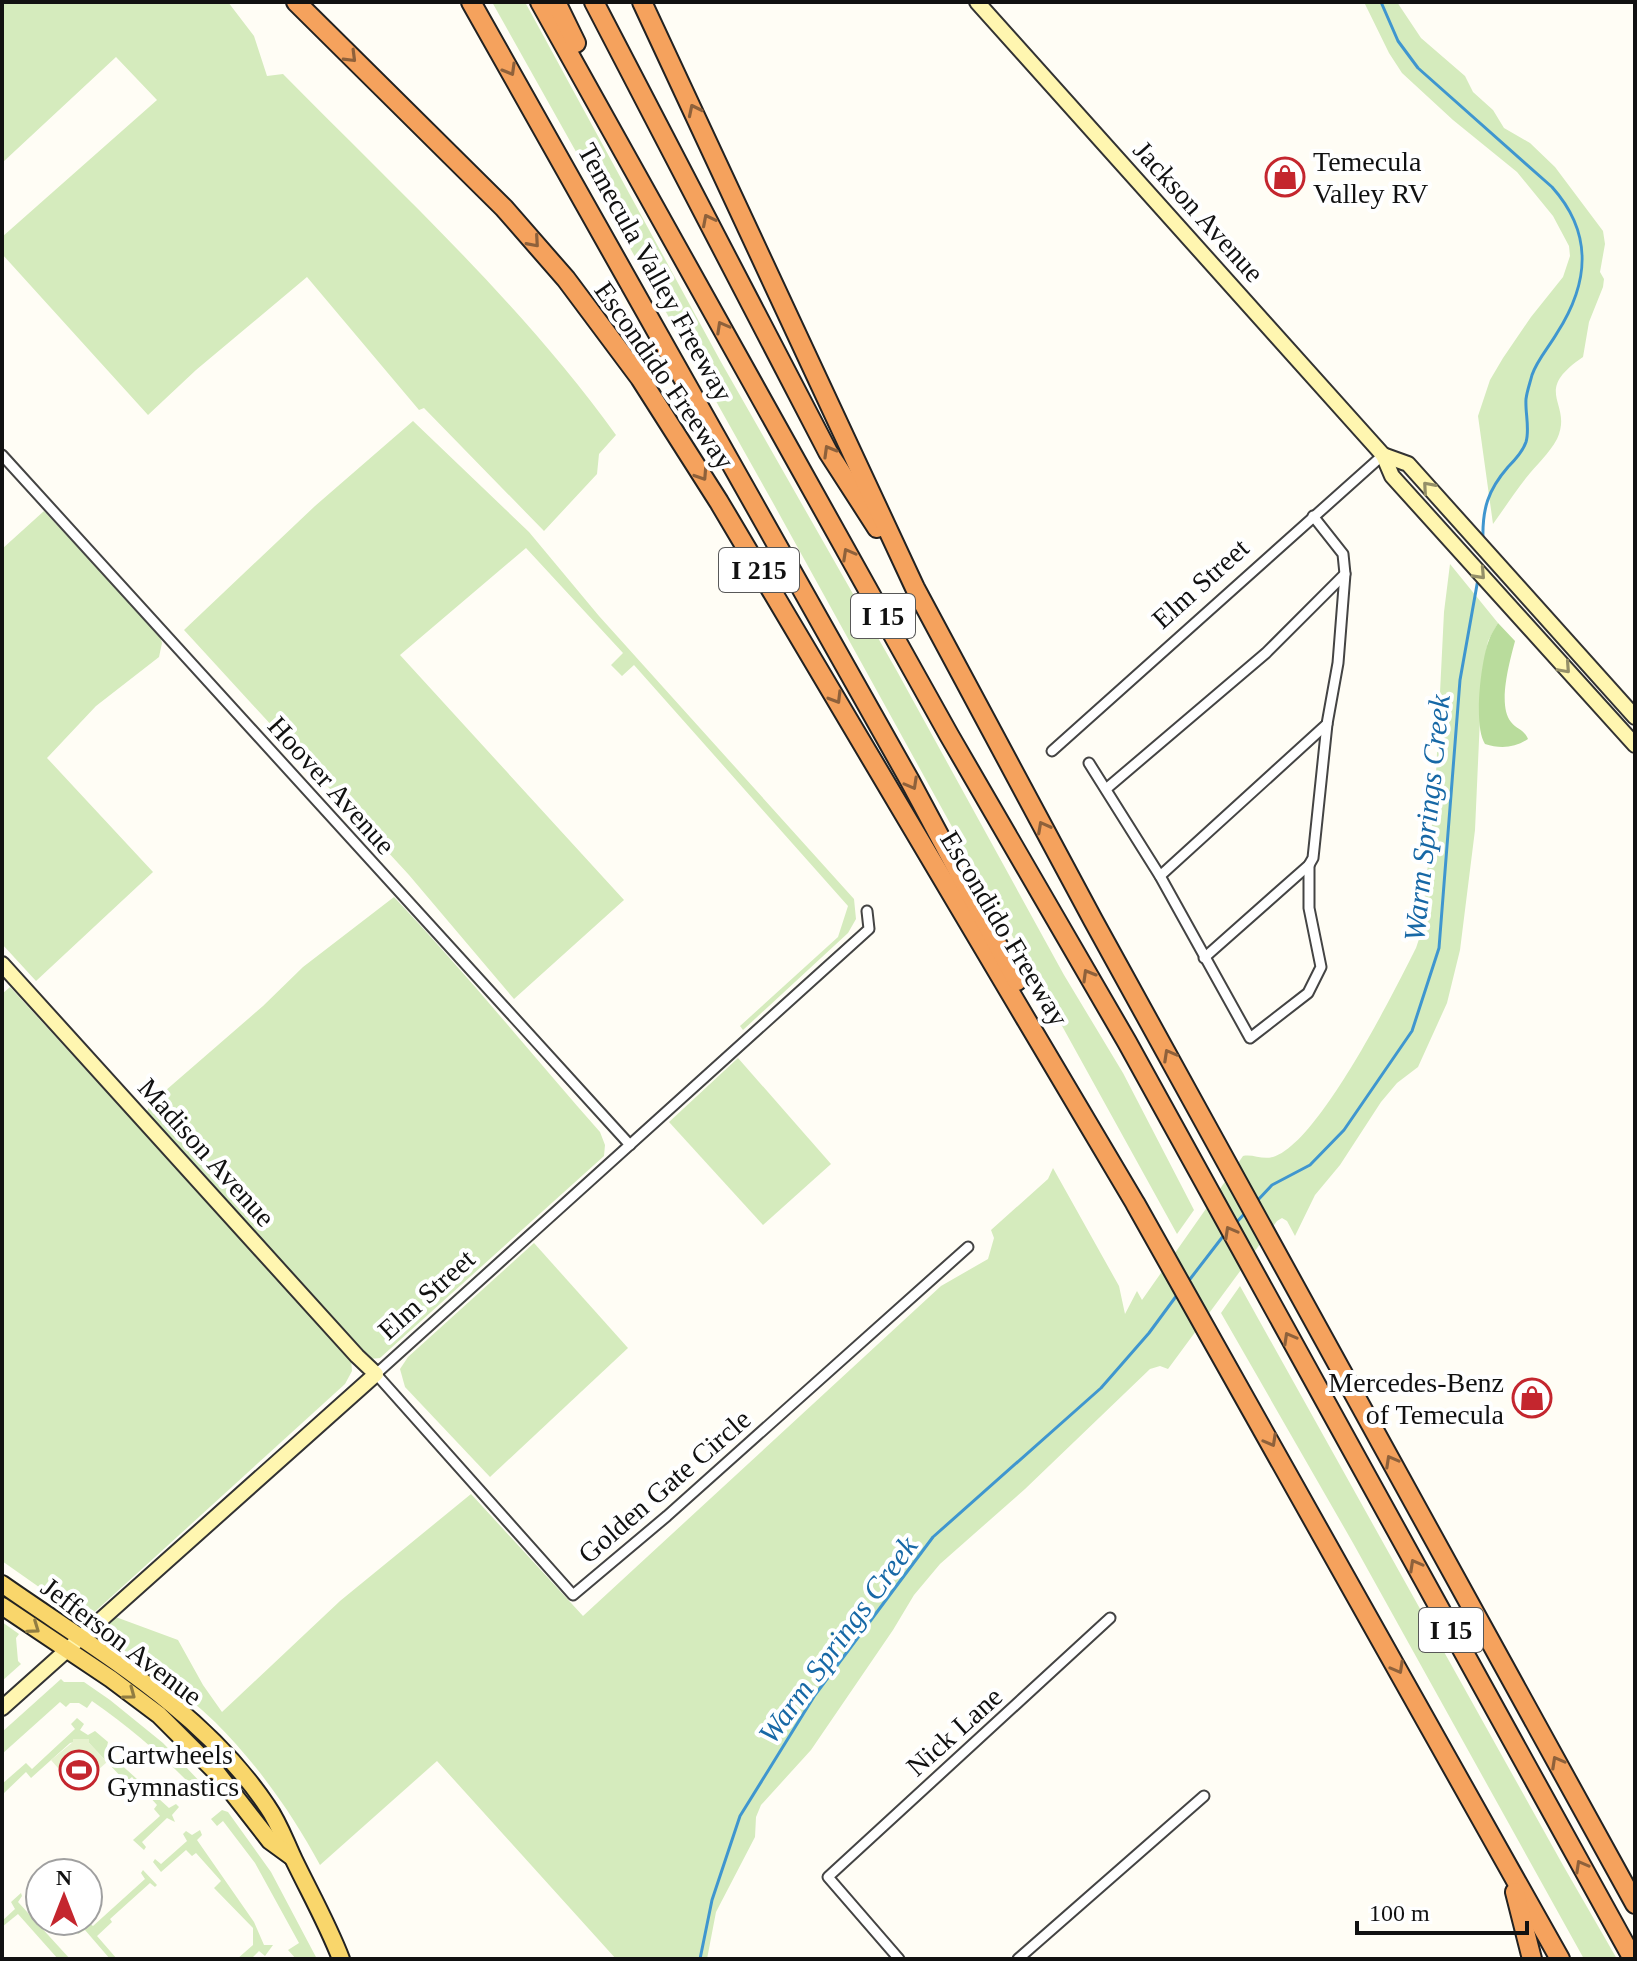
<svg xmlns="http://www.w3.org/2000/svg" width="1637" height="1961" viewBox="0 0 1637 1961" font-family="Georgia,serif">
  <rect width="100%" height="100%" fill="#fffdf5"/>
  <!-- green -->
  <g fill="#d5ebbd">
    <path d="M 2,2 L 228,2 L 254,36 L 267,76 L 283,74 C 398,191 520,302 616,435 L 599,454 L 597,474 L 544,531 L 424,408 L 419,410 L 307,277 L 196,370 L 148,415 L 2,254 L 2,237 L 157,100 L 116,57 L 2,163 Z"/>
    <polygon points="492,2 525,2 721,362 898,673 1064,975 1123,1073 1194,1210 1177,1234 772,501"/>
    <path d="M 1364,2 L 1397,2 L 1421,38 L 1465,76 L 1473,92 L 1493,110 L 1504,128 L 1530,143 L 1555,167 L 1603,231 L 1605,244 L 1600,272 L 1604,279 L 1603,287 L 1589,322 L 1583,357 C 1530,393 1574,402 1557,439 C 1549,454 1536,465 1526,478 C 1514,493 1504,509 1493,524 L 1478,416 L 1490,380 L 1503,358 L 1531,317 L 1563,277 L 1570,256 L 1569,246 L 1553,216 L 1517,172 L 1453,120 L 1402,73 L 1389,53 Z"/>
    <polygon points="413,421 529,532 599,616 854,899 856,919 848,933 743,1030 740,1026 838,937 848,906 634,665 622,676 611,665 623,653 526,548 400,655 624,900 514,999 409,875 184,630 315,506"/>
    <polygon points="44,511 160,636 162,643 159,657 96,706 47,758 153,872 36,981 2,944 2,549"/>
    <path d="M 1450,564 L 1498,623 L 1488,641 L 1482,673 L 1475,830 L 1460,950 L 1447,1003 L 1418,1067 L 1397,1083 L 1381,1102 L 1340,1165 L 1315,1195 L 1295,1236 L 1287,1221 L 1282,1218 L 1277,1221 L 1168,1369 L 1160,1366 L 1150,1369 L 1025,1489 L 940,1564 L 914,1595 L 893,1630 L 811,1750 L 761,1805 L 756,1817 L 755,1837 L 716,1912 L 707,1959 L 616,1959 L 437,1761 L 320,1865 C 292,1813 257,1764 215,1722 C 182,1690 142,1664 104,1636 L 104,1627 L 113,1616 L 178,1640 L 203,1685 L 222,1712 L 340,1601 L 471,1494 L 583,1616 L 941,1286 L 988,1259 L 994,1238 L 991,1230 L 1048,1179 L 1053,1168 L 1119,1286 L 1125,1314 L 1137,1291 L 1142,1300 L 1243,1156 C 1253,1154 1262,1160 1273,1157 C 1318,1144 1394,992 1416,948 L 1421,933 L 1435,794 L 1444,612 Z"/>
    <path d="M 394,897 C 466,973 531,1054 600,1132 L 605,1145 L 604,1156 L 380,1358 L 370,1359 L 364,1355 L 146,1114 L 150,1104 L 263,1006 L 303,967 Z"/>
    <polygon points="10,987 351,1359 352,1371 345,1384 88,1618 83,1618 2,1561 2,994"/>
    <polygon points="738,1058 831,1164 763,1225 669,1122"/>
    <polygon points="534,1243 628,1348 490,1477 405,1387 400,1369 408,1357"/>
    <polygon points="1240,1286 1564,1867 1617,1959 1584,1959 1353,1543 1221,1313"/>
    <polygon points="2,1622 19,1634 16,1638 18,1661 21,1664 2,1681"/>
    <path d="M 61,1679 L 64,1682 L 84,1682 L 110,1700 L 163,1743 L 203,1785 L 189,1796 L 186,1791 L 191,1785 C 161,1754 128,1726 92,1701 L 87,1708 L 79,1703 L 70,1703 L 66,1707 L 60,1702 L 2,1754 L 2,1732 Z"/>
    <polygon points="77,1718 84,1724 80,1730 88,1735 95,1731 108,1742 106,1751 169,1808 176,1804 179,1807 172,1815 175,1822 167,1818 142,1842 146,1847 144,1850 133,1840 160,1816 154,1809 157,1805 132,1777 126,1782 89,1743 89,1739 70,1743 31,1778 26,1772 2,1795 2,1784 26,1763 32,1769 75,1729 71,1724"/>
    <polygon points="222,1810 228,1812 271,1872 317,1959 296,1959 288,1950 299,1943 255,1863 223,1821 217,1826 211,1819"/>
    <polygon points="200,1830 202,1835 197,1840 254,1922 264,1945 273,1945 265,1956 259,1951 251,1959 237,1959 253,1945 253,1928 214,1888 221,1881 196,1853 192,1856 186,1850 161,1872 153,1862 155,1859 161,1864 187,1841 183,1834 186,1831 192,1835"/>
    <polygon points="143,1870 157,1885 155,1887 150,1883 110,1919 112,1922 97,1936 117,1959 110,1959 85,1930 78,1934 76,1931 86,1921 93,1926 145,1879 141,1873"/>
    <polygon points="21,1893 22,1896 18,1902 70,1959 58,1959 18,1914 2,1927 2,1921 15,1909 11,1902"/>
  </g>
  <!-- forest -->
  <path fill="#b9dc9c" d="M 1498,623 L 1515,641 C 1510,661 1497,705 1511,722 C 1517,730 1524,729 1528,739 C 1515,748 1500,749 1485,744 C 1473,726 1481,660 1489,640 C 1491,634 1495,628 1498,623 Z"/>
  <!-- pitch -->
  <polygon fill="#e6f2cf" points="73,1739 89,1739 89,1743 107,1762 81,1785 76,1779 71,1783 51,1760 73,1742"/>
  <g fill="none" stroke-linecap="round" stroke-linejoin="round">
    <!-- stream -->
    <g stroke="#3f96cf" stroke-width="3">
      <path d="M 1381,2 L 1398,41 L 1418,68 L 1552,187 C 1594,234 1589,283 1557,333 C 1549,347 1537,360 1532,375 C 1530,383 1527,391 1526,399 C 1525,413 1530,429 1526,442 C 1523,451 1515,460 1508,467 C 1488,490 1482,509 1483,540"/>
      <polyline points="1257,1201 1272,1185 1310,1165 1344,1130 1412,1031 1439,948 1460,680 1478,579"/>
      <polyline points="1235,1224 1246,1212"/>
      <polyline points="1187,1283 1224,1235"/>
      <polyline points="700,1959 712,1900 740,1816 815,1695 933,1537 1101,1388 1149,1333 1177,1295"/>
    </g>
    <defs>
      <g id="street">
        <polyline points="2,455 630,1145"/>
        <polyline points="1052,751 1383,455"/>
        <polyline points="1089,763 1160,876 1250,1038 1308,993 1321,967 1309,908 1309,865"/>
        <polyline points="1106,789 1266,653 1345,574"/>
        <polyline points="1160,876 1327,724 1338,663 1345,574 1343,554 1313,516"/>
        <polyline points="867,911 869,929 376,1374 573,1595 667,1516 968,1247"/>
        <polyline points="1204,958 1309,865 1313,858 1327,724"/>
        <polyline points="899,1959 828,1877 1110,1618"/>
        <polyline points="1018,1959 1204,1796"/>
      </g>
      <g id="secondary">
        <polyline points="977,2 1383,455 1392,476 1635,745"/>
        <polyline points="1383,455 1408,464 1635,717"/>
        <polyline points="2,964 357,1356 376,1374 2,1708"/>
      </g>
      <g id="primary">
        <path d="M 2,1584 C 96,1650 202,1709 267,1806 C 279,1823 285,1841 294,1860 C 310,1893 328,1925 341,1959"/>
        <polyline points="2,1606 111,1679 159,1715 217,1773 270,1841 292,1857"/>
      </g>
      <g id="highway">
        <polyline points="296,2 504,208 566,279 640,378 719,502 1135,1203 1560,1959"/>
        <polyline points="471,2 910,781 1017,981"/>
        <polyline points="540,2 949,735 1127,1042 1633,1959"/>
        <polyline points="556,2 576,43"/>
        <polyline points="594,2 828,452 877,528"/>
        <polyline points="642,2 915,588 1093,920 1635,1904"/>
        <polyline points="1515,1892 1532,1959"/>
      </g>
    </defs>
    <!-- street casing -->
    <use href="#street" stroke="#444" stroke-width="13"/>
    <!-- secondary casing -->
    <use href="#secondary" stroke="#333" stroke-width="18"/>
    <!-- primary casing -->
    <use href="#primary" stroke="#222" stroke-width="20"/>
    <!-- highway casing -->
    <use href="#highway" stroke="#222" stroke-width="22"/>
    <!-- street -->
    <use href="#street" stroke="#fff" stroke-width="9"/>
    <!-- secondary -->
    <use href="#secondary" stroke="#fff6b0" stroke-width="14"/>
    <!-- primary -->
    <use href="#primary" stroke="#f9d66b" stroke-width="16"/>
    <!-- highway -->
    <use href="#highway" stroke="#f5a25d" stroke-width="18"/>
  </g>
  <!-- one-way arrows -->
  <defs><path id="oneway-chevron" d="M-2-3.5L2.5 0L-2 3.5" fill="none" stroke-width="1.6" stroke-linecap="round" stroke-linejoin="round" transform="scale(2)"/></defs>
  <g stroke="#8e613b">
    <use href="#oneway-chevron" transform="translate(351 57) rotate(45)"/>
    <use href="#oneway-chevron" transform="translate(510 70) rotate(60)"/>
    <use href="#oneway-chevron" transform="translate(694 110) rotate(-116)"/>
    <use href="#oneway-chevron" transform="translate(708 220) rotate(-117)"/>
    <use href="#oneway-chevron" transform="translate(534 242) rotate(49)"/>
    <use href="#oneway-chevron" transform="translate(722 327) rotate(-119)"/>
    <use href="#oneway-chevron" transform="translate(829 451) rotate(-120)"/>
    <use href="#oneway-chevron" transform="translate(702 475) rotate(57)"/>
    <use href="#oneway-chevron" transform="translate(848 554) rotate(-119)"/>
    <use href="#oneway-chevron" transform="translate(836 698) rotate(59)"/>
    <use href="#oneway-chevron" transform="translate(912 784) rotate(61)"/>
    <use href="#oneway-chevron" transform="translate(1043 827) rotate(-118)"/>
    <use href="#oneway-chevron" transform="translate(1088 975) rotate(-120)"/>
    <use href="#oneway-chevron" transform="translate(1169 1055) rotate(-119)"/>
    <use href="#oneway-chevron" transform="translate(1230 1232) rotate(-119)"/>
    <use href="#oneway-chevron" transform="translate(1289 1338) rotate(-119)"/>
    <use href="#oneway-chevron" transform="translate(1271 1441) rotate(61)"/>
    <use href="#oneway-chevron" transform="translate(1391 1461) rotate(-119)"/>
    <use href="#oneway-chevron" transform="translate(1415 1565) rotate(-119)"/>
    <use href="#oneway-chevron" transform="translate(1398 1668) rotate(61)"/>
    <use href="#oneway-chevron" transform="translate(1557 1762) rotate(-119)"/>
    <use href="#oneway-chevron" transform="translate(1581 1866) rotate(-119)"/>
  </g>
  <g stroke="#948f68">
    <use href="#oneway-chevron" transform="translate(1428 487) rotate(-131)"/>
    <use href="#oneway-chevron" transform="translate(1480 574) rotate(47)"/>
    <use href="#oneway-chevron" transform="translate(1565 668) rotate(48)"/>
  </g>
  <g stroke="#917d42">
    <use href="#oneway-chevron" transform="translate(34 1628) rotate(35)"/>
    <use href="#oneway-chevron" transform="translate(130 1694) rotate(37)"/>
  </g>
  <!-- icons -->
  <defs>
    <symbol id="shop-ring" viewBox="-11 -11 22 22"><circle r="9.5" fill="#fff" stroke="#c4262e" stroke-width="1.5"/><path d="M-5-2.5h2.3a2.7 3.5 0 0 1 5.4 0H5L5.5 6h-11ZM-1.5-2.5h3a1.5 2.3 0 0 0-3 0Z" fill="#c4262e"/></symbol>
    <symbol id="stadium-ring" viewBox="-11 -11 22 22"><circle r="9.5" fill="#fff" stroke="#c4262e" stroke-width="1.5"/><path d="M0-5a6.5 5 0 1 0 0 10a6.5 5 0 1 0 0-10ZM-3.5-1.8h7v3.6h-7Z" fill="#c4262e"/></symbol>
  </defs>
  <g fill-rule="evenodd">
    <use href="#shop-ring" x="1263" y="155" width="44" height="44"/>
    <use href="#shop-ring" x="1510" y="1376" width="44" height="44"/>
    <use href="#stadium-ring" x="57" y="1748" width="44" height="44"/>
  </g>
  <g text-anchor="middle" stroke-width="8" stroke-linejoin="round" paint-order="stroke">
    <!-- shield labels -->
    <g fill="#fff" stroke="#585858" stroke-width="2">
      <rect x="719" y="548" width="80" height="44" rx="6"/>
      <rect x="851" y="594" width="64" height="44" rx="6"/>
      <rect x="1419" y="1608" width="64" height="44" rx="6"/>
    </g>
    <g font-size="26" font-weight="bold" fill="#111">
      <text x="759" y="579">I 215</text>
      <text x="883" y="625">I 15</text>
      <text x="1451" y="1639">I 15</text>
    </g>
    <!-- poi labels -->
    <g font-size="28" fill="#111" stroke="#fff" text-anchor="start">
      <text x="1313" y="171">Temecula<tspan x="1313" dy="32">Valley RV</tspan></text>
      <text x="1504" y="1392" text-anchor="end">Mercedes-Benz<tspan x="1504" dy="32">of Temecula</tspan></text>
      <text x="107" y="1764">Cartwheels<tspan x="107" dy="32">Gymnastics</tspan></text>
    </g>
    <!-- street labels -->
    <g font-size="28" fill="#111" stroke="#fff">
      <text transform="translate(1199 211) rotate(48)" y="10">Jackson Avenue</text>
      <text transform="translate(656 272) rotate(61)" y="10">Temecula Valley Freeway</text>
      <text transform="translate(665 375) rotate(55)" y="10">Escondido Freeway</text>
      <text transform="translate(1200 583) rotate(-42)" y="10">Elm Street</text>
      <text transform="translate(332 785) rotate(48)" y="10">Hoover Avenue</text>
      <text transform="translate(1005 928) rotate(59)" y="10">Escondido Freeway</text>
      <text transform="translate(207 1152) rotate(48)" y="10">Madison Avenue</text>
      <text transform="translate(426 1294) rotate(-42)" y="10">Elm Street</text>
      <text transform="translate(664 1486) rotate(-41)" y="10">Golden Gate Circle</text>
      <text transform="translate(122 1641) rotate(37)" y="10">Jefferson Avenue</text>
      <text transform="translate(954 1731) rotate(-42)" y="10">Nick Lane</text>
    </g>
    <!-- water labels -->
    <g font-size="30" font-style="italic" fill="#1768a6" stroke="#fff">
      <text transform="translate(1427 818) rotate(-84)" y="10">Warm Springs Creek</text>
      <text transform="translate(838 1640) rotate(-54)" y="10">Warm Springs Creek</text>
    </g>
  </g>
  <!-- border -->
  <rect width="1637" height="1961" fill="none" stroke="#111111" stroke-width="8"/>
  <!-- north arrow -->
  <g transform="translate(64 1897)"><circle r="38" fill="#ffffff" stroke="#a0a0a0" stroke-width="2"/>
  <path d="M0-6L14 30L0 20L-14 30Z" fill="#c4262e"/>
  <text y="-12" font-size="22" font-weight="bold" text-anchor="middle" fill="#111111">N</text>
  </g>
  <!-- scale -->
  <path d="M1357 1921v12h170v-12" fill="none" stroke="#111111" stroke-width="4"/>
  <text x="1369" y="1921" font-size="24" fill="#111111" stroke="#ffffff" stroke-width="6" paint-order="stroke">100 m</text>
</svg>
